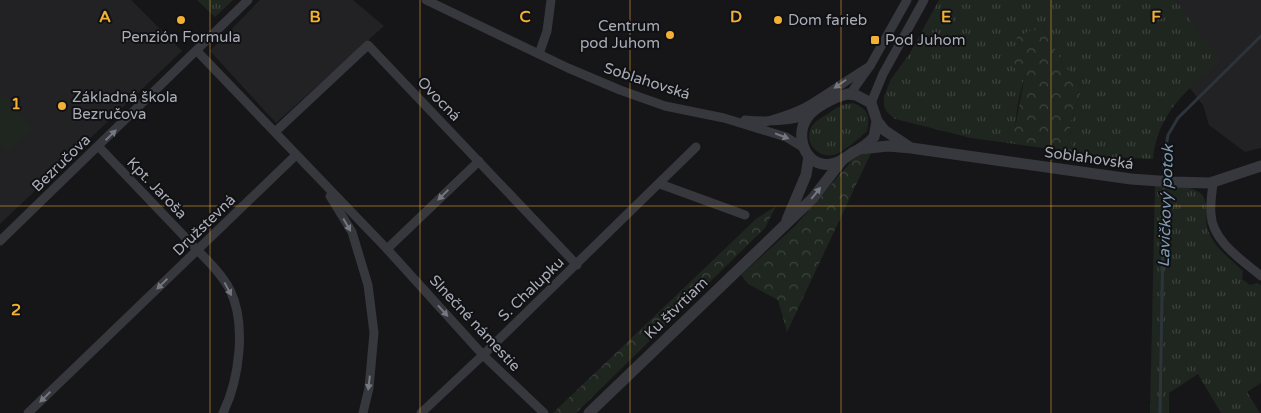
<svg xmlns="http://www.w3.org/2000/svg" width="1261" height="413" viewBox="0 0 1261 413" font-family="'Varela Round',sans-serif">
  <defs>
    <pattern id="grass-tufts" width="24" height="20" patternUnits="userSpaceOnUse" patternTransform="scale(1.25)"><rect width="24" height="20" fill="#1e261f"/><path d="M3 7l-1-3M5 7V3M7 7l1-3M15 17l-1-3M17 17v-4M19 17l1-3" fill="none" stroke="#3c433d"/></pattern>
    <pattern id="forest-crowns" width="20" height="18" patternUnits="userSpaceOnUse" patternTransform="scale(1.25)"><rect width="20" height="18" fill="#1e261f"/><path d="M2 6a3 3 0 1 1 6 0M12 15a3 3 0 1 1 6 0" fill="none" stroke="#3c433d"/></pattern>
  </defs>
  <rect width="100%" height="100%" fill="#161618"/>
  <!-- built -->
  <g fill="#222225">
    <polygon points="0,0 131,0 182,51 0,224"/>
    <polygon points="260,0 353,0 384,26 276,123 210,51"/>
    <polygon points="1176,0 1261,0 1261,148 1245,152 1209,125 1203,105 1190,88 1218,60"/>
  </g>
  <!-- grass -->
  <g fill="url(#grass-tufts)">
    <polygon points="197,0 233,0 215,17"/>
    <path d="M 939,0 L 1176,0 L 1219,60 C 1187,92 1158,111 1153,159 L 1110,157 L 1072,152 L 1070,124 L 1082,88 L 1062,62 L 1042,25 C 1029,63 1013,103 1015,144 L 971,138 L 895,119 L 887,112 L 884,106 L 884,96 L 891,79 L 910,53 Z"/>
    <path d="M 853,103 C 867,108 871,116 867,131 C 861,137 841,154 833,155 C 817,158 804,142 811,128 C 814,121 823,117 829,113 C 837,107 843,104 853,103 Z"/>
    <path d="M 1155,186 C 1168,187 1186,184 1197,191 C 1210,197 1205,215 1207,226 C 1211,246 1230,258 1243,271 L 1242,279 L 1250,285 L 1257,283 L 1261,285 L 1261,383 L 1247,392 L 1260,413 L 1221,413 L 1198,374 L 1169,393 L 1169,413 L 1150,413 Z"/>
  </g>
  <!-- forest -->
  <g fill="url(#forest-crowns)">
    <polygon points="1042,25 1062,62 1082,88 1070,124 1072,152 1015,144 1014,133 1025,75 1012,66 1017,37"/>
    <polygon points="871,153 787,332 778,300 748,284 741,275 795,226 854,158 859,155"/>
    <polygon points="776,206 765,228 576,413 553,413 756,219"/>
  </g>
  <!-- garden -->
  <polygon fill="#1e261f" points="0,92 33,129 7,152 0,145"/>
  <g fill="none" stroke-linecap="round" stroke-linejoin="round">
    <!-- stream -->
    <g stroke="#2c353c" stroke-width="3">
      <polyline points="1164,178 1164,158 1168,135 1178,118 1261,36"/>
      <polyline points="1160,413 1164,184"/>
    </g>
    <!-- minor -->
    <g stroke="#37383d" stroke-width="9">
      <polyline points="426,0 568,68 620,90 665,106 724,118 786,137 804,148"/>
      <polyline points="197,51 387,249 483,355 544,413"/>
      <polyline points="539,54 547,31 551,0"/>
      <polyline points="850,94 870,66 907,0"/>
      <polyline points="871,103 883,74 924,0"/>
      <path d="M 745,120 C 767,122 787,122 809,115"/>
      <path d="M 765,122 C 781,117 797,113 811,104 C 831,92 850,78 870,66"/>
      <polyline points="275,132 368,45 577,265"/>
      <path d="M 99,147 C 127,176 155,206 183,235 C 199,253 219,269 230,290 C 247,325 239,380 223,413"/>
      <path d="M 1213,183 C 1212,193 1210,204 1211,214 C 1212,241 1242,260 1261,276"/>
      <polyline points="660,184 745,215"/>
      <polyline points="330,196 352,232 368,285 374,333 369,388 363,413"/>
      <polyline points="0,241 248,0"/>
      <polyline points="387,249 479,161"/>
      <polyline points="28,413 296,155"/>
      <polyline points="421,413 483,355 696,147"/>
    </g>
    <!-- tertiary -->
    <g stroke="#37383d" stroke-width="11">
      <path d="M 847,94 L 856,95 L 871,103 L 877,121 L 874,137 C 868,144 860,149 852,153 C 847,157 841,161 835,163 C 808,172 793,138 807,118 C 814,107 835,97 847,94 Z"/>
      <polyline points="877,121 884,130 908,146"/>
      <polyline points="860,149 888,146 911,148 1131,179 1173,182 1210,183 1261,166"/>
      <polyline points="787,220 806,175 809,156"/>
      <polyline points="589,413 813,198 843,159"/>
    </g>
  </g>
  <!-- one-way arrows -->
  <defs><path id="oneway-solid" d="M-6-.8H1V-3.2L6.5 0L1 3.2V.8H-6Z" transform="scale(1.25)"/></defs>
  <g fill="#757881">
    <use href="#oneway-solid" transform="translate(840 84) rotate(145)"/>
    <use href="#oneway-solid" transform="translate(111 135) rotate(-44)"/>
    <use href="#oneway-solid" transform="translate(782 136) rotate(21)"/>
    <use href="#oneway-solid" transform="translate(816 193) rotate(-51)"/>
    <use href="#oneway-solid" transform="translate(443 195) rotate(136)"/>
    <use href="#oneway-solid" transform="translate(347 225) rotate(60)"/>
    <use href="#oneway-solid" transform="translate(162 284) rotate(136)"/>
    <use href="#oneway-solid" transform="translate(228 289) rotate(62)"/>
    <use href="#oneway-solid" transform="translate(443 311) rotate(48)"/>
    <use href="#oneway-solid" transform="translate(369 383) rotate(97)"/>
    <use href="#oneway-solid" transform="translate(45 397) rotate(136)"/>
  </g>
  <!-- grid -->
  <path fill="none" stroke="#f2b134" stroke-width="1" stroke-opacity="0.55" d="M 210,0 L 210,413M 420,0 L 420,413M 630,0 L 630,413M 841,0 L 841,413M 1051,0 L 1051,413M 0,206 L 1261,206"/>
  <!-- markers -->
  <g fill="#f2b134" stroke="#111113" stroke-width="2">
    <circle cx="181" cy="20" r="5"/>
    <circle cx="778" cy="20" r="5"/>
    <circle cx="670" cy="35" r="5"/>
    <rect x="870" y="35" width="10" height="10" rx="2.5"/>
    <circle cx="62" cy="106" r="5"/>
  </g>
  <g text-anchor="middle" stroke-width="4" stroke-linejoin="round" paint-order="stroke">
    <!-- poi labels -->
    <g font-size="15" fill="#a8adb8" stroke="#111113" text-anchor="start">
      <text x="788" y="25">Dom farieb</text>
      <text x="660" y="31" text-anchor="end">Centrum<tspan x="660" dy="17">pod Juhom</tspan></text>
      <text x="181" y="42" text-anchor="middle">Penzión Formula</text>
      <text x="885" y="45">Pod Juhom</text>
      <text x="72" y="102">Základná škola<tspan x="72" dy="17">Bezručova</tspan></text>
    </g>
    <!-- street labels -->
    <g font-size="15" fill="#a8adb8" stroke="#111113">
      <text transform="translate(647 81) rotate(18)" y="5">Soblahovská</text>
      <text transform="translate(439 99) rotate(46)" y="5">Ovocná</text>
      <text transform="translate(1089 158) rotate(8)" y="5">Soblahovská</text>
      <text transform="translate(61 163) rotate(-44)" y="5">Bezručova</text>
      <text transform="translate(157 188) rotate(46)" y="5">Kpt. Jaroša</text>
      <text transform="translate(204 225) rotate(-44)" y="5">Družstevná</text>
      <text transform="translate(531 289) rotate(-44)" y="5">S. Chalupku</text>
      <text transform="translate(676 308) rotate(-44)" y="5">Ku štvrtiam</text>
      <text transform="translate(475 323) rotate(47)" y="5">Slnečné námestie</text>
    </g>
    <!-- water labels -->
    <g font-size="16" font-style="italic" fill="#7f9bb3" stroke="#111113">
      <text transform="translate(1165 206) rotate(-88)" y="6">Lavičkový potok</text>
    </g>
  </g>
  <g font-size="16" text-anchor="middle" font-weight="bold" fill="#f2b134" stroke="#111113" stroke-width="4" stroke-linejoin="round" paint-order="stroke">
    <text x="105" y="22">A</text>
    <text x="315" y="22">B</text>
    <text x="525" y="22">C</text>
    <text x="736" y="22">D</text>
    <text x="946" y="22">E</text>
    <text x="1156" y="22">F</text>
    <text x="16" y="109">1</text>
    <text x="16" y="315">2</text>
  </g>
</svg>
